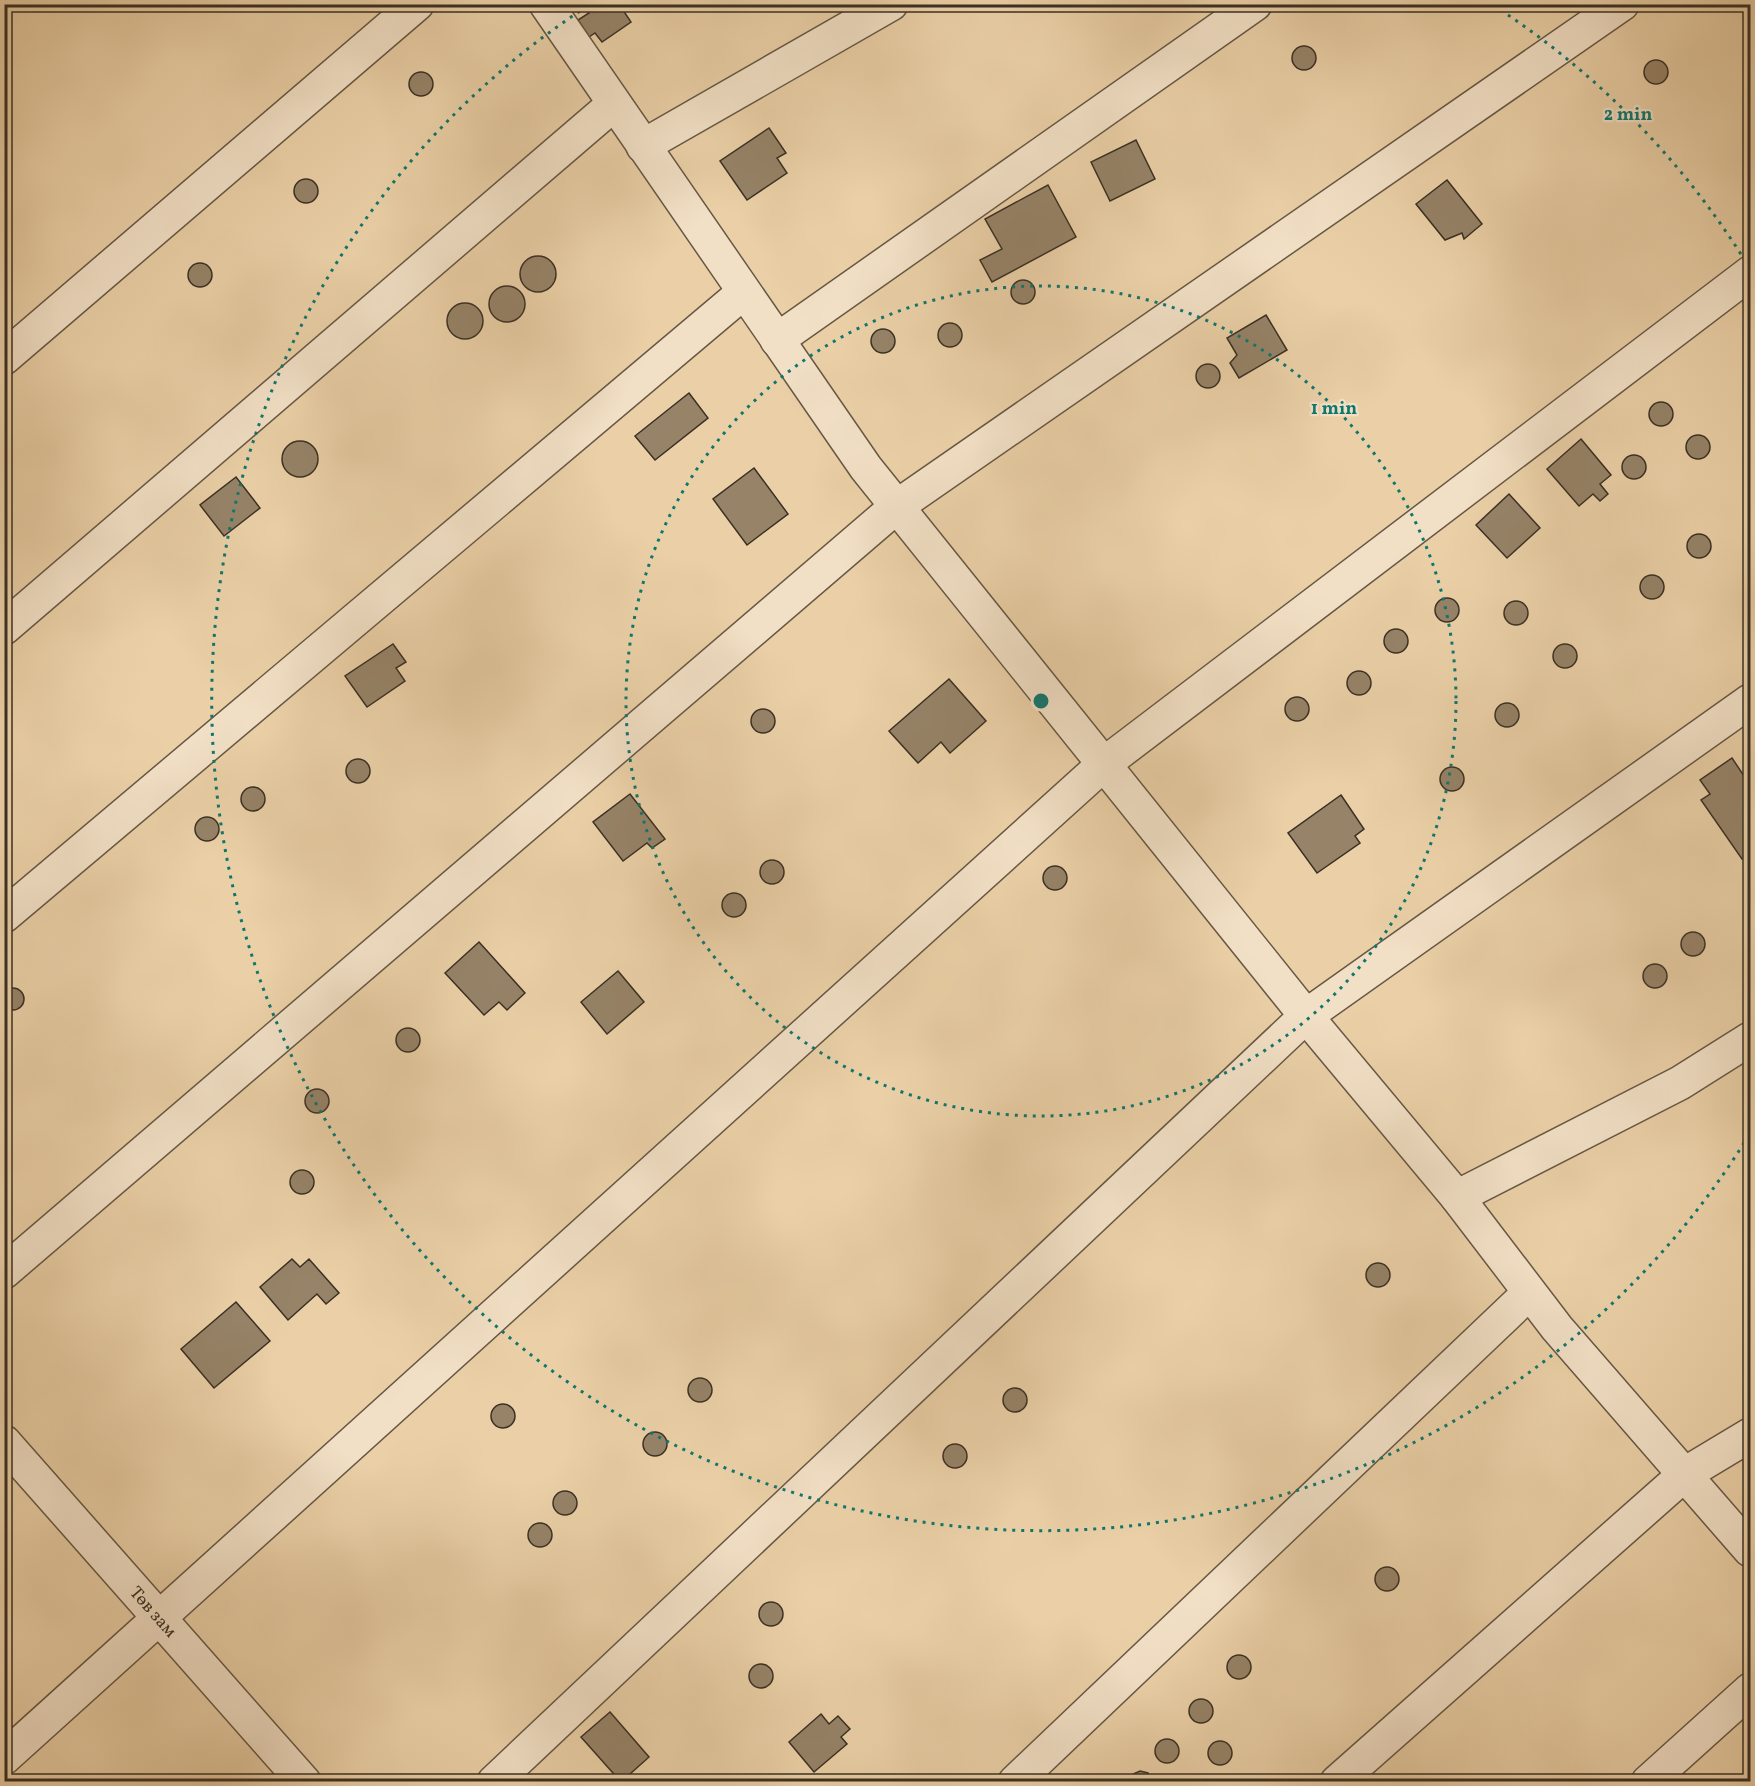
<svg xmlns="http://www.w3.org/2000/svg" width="1755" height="1786" viewBox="0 0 1755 1786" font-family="Vollkorn,serif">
  <rect width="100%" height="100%" fill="#ebd0a7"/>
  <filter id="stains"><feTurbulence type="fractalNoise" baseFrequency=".00333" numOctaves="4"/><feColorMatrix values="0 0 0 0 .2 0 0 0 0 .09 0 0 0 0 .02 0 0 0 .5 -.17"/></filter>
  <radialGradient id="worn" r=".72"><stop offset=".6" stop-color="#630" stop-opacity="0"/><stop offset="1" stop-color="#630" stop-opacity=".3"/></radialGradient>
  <!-- building -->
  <g fill="#968368" stroke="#3a3024" stroke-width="1.5">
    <polygon points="583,4 619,4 631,22 602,42 595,33 589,37 578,20 589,13"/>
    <circle cx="1304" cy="58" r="12"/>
    <circle cx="1656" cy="72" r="12"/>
    <circle cx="421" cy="84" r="12"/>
    <polygon points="769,128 786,153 777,158 787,173 747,200 720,161"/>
    <polygon points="1136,140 1155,179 1110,201 1091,162"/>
    <circle cx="306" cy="191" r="12"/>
    <polygon points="1447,180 1482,224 1464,239 1462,233 1445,240 1416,204"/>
    <polygon points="1048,185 1076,237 992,282 980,260 1002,249 985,219"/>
    <circle cx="538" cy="274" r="18"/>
    <circle cx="200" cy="275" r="12"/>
    <circle cx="1023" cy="292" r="12"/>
    <circle cx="507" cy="304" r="18"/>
    <circle cx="465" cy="321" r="18"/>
    <polygon points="1266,315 1287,350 1239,378 1230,363 1237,355 1227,338"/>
    <circle cx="950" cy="335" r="12"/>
    <circle cx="883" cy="341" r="12"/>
    <circle cx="1208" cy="376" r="12"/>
    <polygon points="689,393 708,418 655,460 635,436"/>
    <circle cx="1661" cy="414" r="12"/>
    <circle cx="1698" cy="447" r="12"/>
    <polygon points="1581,439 1611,475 1600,484 1608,494 1600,501 1593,494 1579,506 1547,469"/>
    <circle cx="300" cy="459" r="18"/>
    <circle cx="1634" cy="467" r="12"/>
    <polygon points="754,468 788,514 747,545 713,499"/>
    <polygon points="236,477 260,508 224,536 200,505"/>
    <polygon points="1509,494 1540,528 1507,558 1476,525"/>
    <circle cx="1699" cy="546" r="12"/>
    <circle cx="1652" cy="587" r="12"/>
    <circle cx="1447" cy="610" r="12"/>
    <circle cx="1516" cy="613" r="12"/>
    <circle cx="1396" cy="641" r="12"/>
    <polygon points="393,644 406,662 396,668 405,681 367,707 345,676"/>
    <circle cx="1565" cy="656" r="12"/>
    <circle cx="1359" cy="683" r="12"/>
    <polygon points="949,679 986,721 950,753 941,742 918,763 889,731"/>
    <circle cx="1297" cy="709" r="12"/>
    <circle cx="1507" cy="715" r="12"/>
    <circle cx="763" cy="721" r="12"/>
    <polygon points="1732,758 1750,785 1750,854 1742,859 1701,800 1710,794 1700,780"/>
    <circle cx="358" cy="771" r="12"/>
    <circle cx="1452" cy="779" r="12"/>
    <circle cx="253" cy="799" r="12"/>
    <polygon points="630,794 665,839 652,848 647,843 623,861 593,822"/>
    <polygon points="1341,795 1364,829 1355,836 1360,843 1317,873 1288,833"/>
    <circle cx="207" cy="829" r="12"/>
    <circle cx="772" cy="872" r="12"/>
    <circle cx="1055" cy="878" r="12"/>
    <circle cx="734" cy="905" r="12"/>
    <circle cx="1693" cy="944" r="12"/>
    <polygon points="479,942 525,993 507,1010 499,1002 484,1015 445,973"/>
    <circle cx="1655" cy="976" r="12"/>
    <polygon points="618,971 644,1002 607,1034 581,1002"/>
    <circle cx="13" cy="999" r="11"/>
    <circle cx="408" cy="1040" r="12"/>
    <circle cx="317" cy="1101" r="12"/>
    <circle cx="302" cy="1182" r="12"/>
    <polygon points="292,1259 300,1267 309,1259 339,1293 326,1304 317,1294 288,1320 260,1287"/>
    <circle cx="1378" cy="1275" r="12"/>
    <polygon points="236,1302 270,1341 214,1388 181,1349"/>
    <circle cx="700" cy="1390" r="12"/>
    <circle cx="1015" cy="1400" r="12"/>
    <circle cx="503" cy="1416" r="12"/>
    <circle cx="655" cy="1444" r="12"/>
    <circle cx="955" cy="1456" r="12"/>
    <circle cx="565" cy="1503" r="12"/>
    <circle cx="540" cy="1535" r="12"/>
    <circle cx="1387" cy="1579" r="12"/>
    <circle cx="771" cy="1614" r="12"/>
    <circle cx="1239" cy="1667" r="12"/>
    <circle cx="761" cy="1676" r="12"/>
    <circle cx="1201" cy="1711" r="12"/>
    <polygon points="610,1712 649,1757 621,1782 581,1737"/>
    <polygon points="821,1714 829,1724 838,1716 850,1729 841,1737 847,1744 814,1772 789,1742"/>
    <circle cx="1167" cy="1751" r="12"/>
    <circle cx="1220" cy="1753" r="12"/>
    <polygon points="1140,1771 1148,1773 1152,1782 1129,1782 1133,1774"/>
  </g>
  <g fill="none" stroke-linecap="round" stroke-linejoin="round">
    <defs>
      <g id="minor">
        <polyline points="546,4 866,468 1306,1016 1457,1197 1557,1328 1750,1550"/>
        <polyline points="643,146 891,4"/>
        <polyline points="777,340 1255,4"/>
        <polyline points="4,358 417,4"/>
        <polyline points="4,628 614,104"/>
        <polyline points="4,916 744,292"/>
        <polyline points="1457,1197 1680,1083 1750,1039"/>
        <polyline points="4,1272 896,507 1622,4"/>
        <path id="s1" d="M 4,1442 L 304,1782"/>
        <polyline points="4,1758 1104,764 1750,273"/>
        <polyline points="494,1782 1306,1016 1750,701"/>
        <polyline points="1015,1782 1529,1293"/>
        <polyline points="1337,1782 1685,1474 1750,1435"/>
        <polyline points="1648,1782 1750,1690"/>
      </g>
    </defs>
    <!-- minor casing -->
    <use href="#minor" stroke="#665845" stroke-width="36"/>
    <!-- minor -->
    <use href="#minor" stroke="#f2e0c6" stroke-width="33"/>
  </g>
  <!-- distance rings -->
  <g fill="none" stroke="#0f766e" stroke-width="3" stroke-dasharray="3 6">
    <circle cx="1041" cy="701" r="415"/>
    <path d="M1749 1135A830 830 0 1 1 589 5M1493 5A830 830 0 0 1 1749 267"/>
  </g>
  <g text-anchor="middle" stroke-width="4.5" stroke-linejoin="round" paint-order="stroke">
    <!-- street labels -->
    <g font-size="18" fill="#3a3024" stroke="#f2e0c6">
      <text dy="6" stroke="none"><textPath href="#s1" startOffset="226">Төв зам</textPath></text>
    </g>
  </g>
  <circle cx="1041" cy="701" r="9" fill="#0f766e" stroke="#f2e0c6" stroke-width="3"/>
  <g font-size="18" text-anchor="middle" font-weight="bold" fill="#0f766e" stroke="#f2e0c6" stroke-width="4.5" stroke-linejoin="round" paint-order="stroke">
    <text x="1628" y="120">2 min</text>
    <text x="1334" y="414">1 min</text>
  </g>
  <!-- margin -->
  <rect width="1755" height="1786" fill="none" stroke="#ebd0a7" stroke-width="24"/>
  <rect x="6" y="6" width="1743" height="1774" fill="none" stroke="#3a3024" stroke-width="3"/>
  <rect x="12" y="12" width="1731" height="1762" fill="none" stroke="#3a3024" stroke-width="1.5"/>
  <rect width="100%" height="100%" filter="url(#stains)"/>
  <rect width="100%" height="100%" fill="url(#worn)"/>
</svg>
